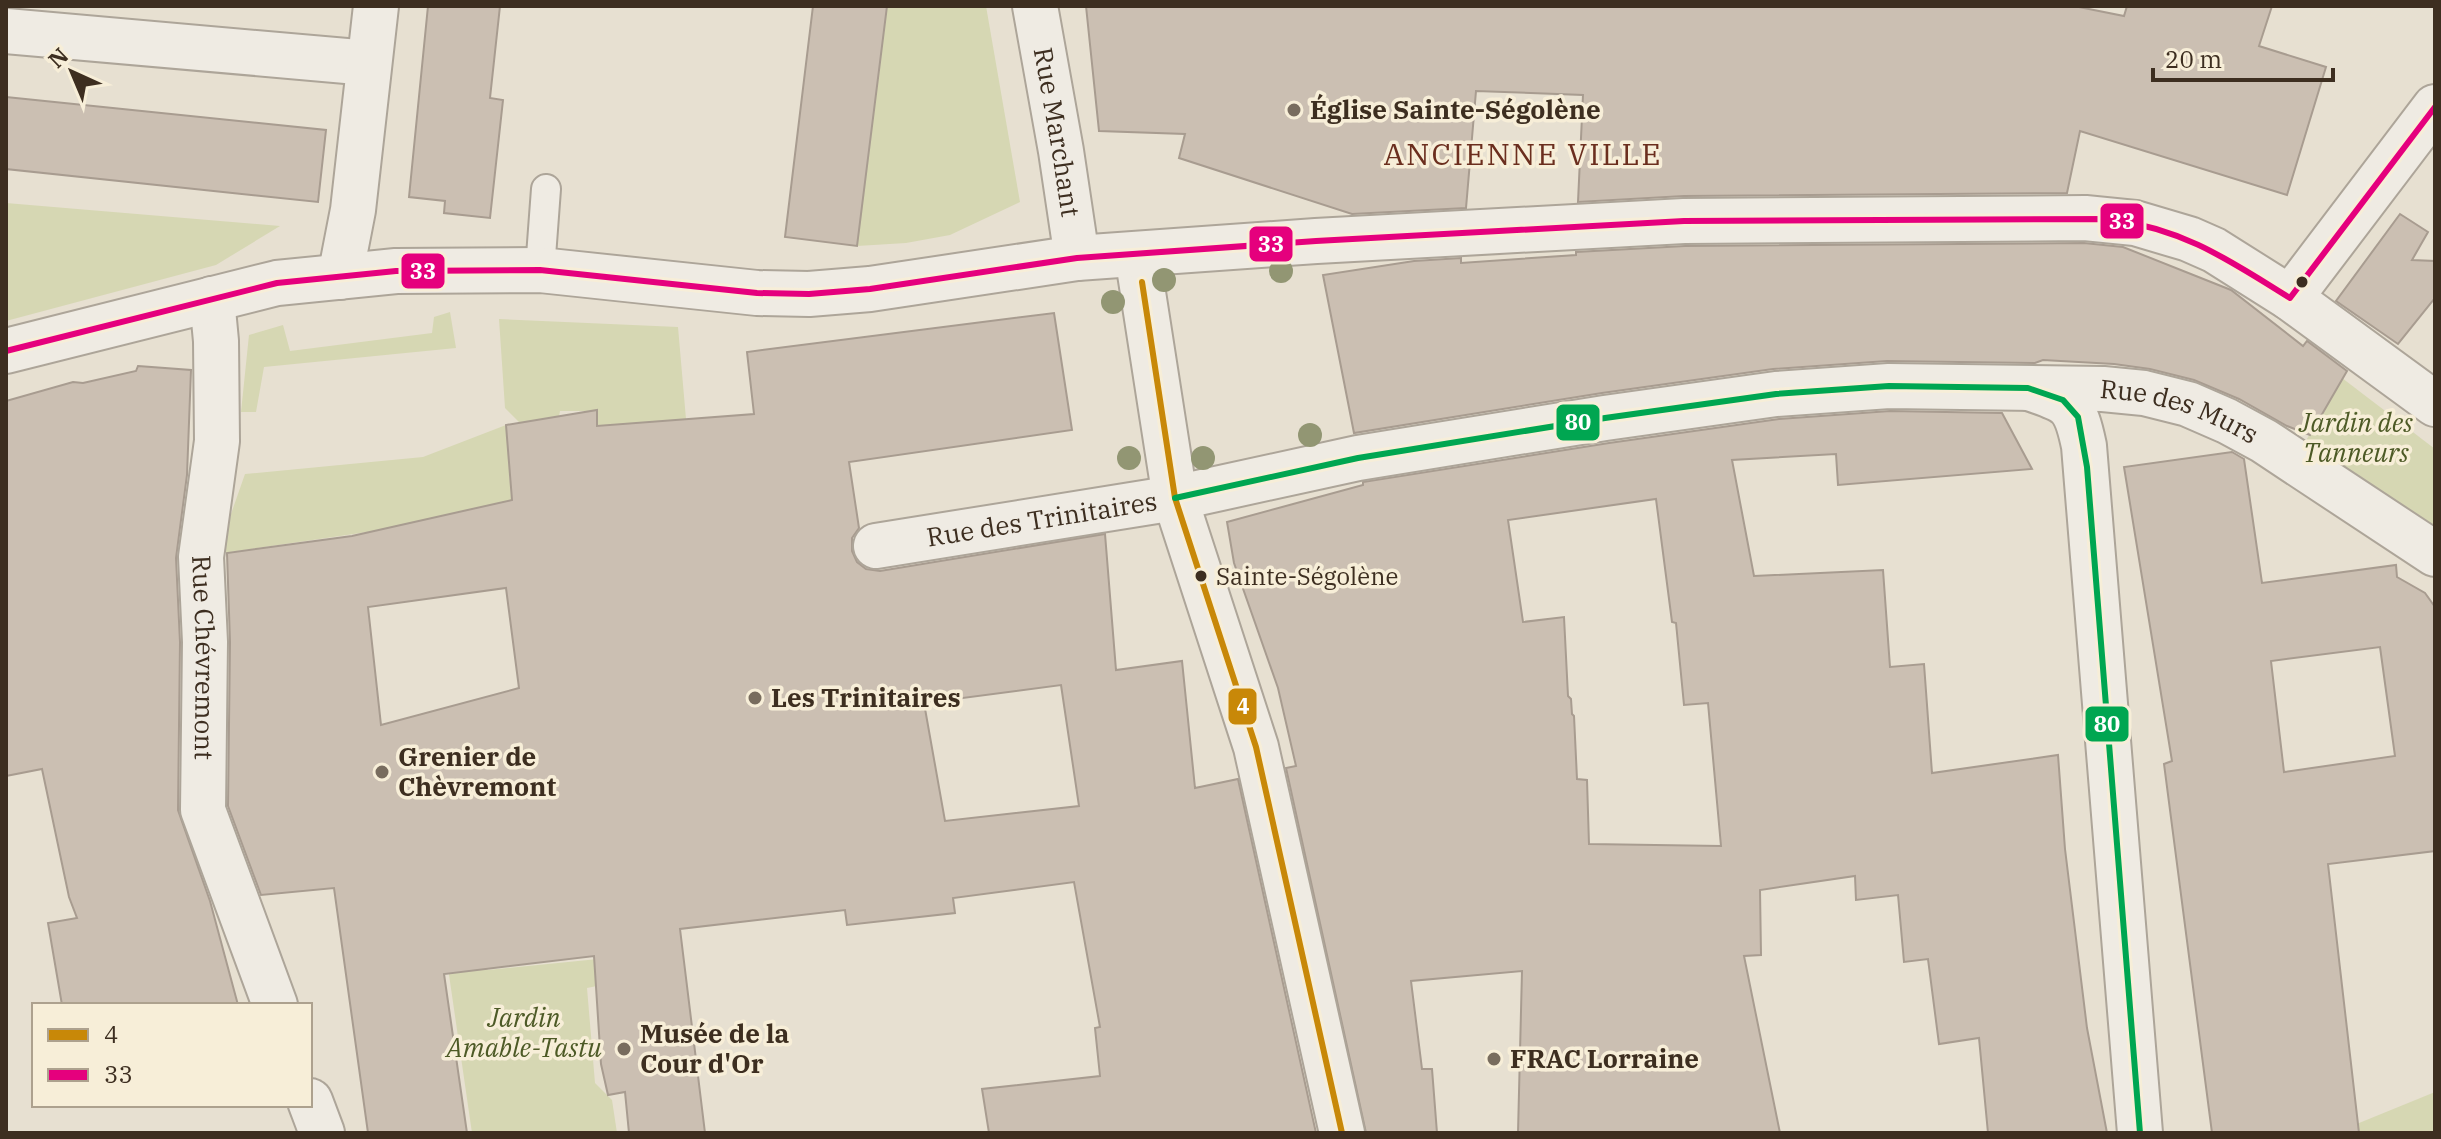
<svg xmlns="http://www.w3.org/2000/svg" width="2441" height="1139" viewBox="0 0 2441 1139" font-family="'IBM Plex Serif',serif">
  <rect width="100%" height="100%" fill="#e7e0d1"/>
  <!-- green -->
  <g fill="#d6d7b3">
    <polygon points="887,6 986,6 1020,202 950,235 906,243 857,246"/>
    <polygon points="6,203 280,226 216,265 6,321"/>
    <polygon points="450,312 456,348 264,367 256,412 241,412 249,335 283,325 290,351 432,333 434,317"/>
    <polygon points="499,319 678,327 686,419 597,426 597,411 560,411 559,416 520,423 505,408"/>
    <polygon points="2342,378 2435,449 2435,531 2300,451"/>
    <polygon points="506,425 512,511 217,554 245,474 423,457"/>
    <polygon points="469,948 488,970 598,959 602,985 587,988 595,1083 612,1100 617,1133 472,1133 447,961"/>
    <polygon points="2435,1092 2435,1133 2337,1133 2337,1132"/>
  </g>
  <!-- building -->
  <g fill="#cbbfb2" stroke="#a89c90" stroke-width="2" fill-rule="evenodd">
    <polygon points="428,6 500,6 490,98 503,100 490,218 444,213 445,201 409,197"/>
    <polygon points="813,6 887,6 857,246 785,237"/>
    <polygon points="1086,6 2074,6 2124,16 2127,6 2272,6 2259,46 2326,67 2287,195 2080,131 2067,193 1684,196 1578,202 1583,95 1476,91 1466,208 1352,214 1179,158 1185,134 1099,131"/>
    <polygon points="6,97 326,130 318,202 6,169"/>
    <polygon points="2400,214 2428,232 2412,260 2435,261 2435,298 2398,344 2336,301"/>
    <polygon points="2084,243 2123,247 2231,290 2303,346 2307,341 2347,371 2310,435 2287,426 2239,399 2194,380 2150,369 2114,364 2043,360 2035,363 1887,361 1773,369 1602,393 1354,433 1323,275 1414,261 1461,258 1461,263 1576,255 1576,252 1685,246"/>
    <path d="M 1054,313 L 1072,430 L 849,462 L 859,528 L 852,538 L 852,551 L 857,562 L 866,569 L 880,571 L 1105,534 L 1116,670 L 1182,661 L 1195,788 L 1238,779 L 1316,1133 L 989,1133 L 982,1089 L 1100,1076 L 1095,1028 L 1100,1027 L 1074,882 L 953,898 L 955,913 L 847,925 L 845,910 L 680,929 L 705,1133 L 629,1133 L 625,1092 L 608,1095 L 601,1064 L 594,956 L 444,974 L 467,1133 L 368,1133 L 334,888 L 261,895 L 228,806 L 230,642 L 227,553 L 352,536 L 512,500 L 506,425 L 597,410 L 597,426 L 754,414 L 747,352 ZM 506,588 L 519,688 L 381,725 L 368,607 ZM 1061,685 L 1079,806 L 945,821 L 924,703 Z"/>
    <polygon points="138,366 191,370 187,475 176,558 180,642 178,810 210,901 238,1005 62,1005 48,923 77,918 69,897 42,769 6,776 6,401 73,382 83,383 136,371"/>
    <path d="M 1890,411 L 2002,413 L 2032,469 L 1838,485 L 1836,454 L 1732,460 L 1754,576 L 1883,570 L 1890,667 L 1924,664 L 1932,773 L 2058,755 L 2065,849 L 2087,1028 L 2107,1133 L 1988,1133 L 1979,1038 L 1939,1044 L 1928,959 L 1904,962 L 1898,895 L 1856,900 L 1855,876 L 1760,890 L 1761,955 L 1744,956 L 1780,1133 L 1518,1133 L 1522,971 L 1411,981 L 1422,1069 L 1432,1069 L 1437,1133 L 1366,1133 L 1286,768 L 1296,766 L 1278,688 L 1234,563 L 1227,522 L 1363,485 L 1363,482 L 1609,443 L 1779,419 ZM 1656,499 L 1672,622 L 1676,623 L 1684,705 L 1708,703 L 1721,846 L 1589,844 L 1587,780 L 1577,779 L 1574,716 L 1572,714 L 1571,699 L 1568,696 L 1564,617 L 1523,622 L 1508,520 Z"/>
    <path d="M 2232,452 L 2244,459 L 2262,583 L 2396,565 L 2397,577 L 2425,593 L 2435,607 L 2435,851 L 2328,864 L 2359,1133 L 2212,1133 L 2164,764 L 2172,761 L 2124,467 ZM 2380,647 L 2395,756 L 2284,772 L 2271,661 Z"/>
  </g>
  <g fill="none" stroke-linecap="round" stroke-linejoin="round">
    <defs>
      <polyline id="lane" points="540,270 546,189"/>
      <g id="street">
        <path id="s1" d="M 1035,6 L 1061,151 L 1077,258"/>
        <polyline points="6,31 369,63"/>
        <polyline points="1137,254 1175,498 1256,747 1342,1133"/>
        <polyline points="340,277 353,210 376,6"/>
        <polyline points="2290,298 2435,107"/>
        <path id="s2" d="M 212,299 L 216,341 L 217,441 L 201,557 L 205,642 L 203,810 L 275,1005"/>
        <polyline points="6,351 277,283 396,271 540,270 757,293 809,294 870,289 1077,258 1316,241 1684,221 2085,218 2135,223 2189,239 2214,250 2290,298 2435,404"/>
        <path d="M 2029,388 C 2070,402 2075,403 2084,446 L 2140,1133"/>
        <path id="s3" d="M 876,546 L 1175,498 L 1358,458 L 1605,418 L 1776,394 L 1889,386 L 2103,389 L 2144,393 L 2188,404 L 2227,421 L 2264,441 L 2435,554"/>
        <polyline points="310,1101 322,1133"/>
      </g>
    </defs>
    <!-- lane casing -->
    <use href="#lane" stroke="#ada599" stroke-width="32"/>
    <!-- street casing -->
    <use href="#street" stroke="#ada599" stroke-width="48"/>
    <!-- lane -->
    <use href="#lane" stroke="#efebe3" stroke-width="28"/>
    <!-- street -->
    <use href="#street" stroke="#efebe3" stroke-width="44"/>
    <defs>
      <polyline id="bus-1" points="1142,282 1175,498 1256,747 1342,1133"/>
      <path id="bus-2" d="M 6,351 L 277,283 L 396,271 L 540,270 L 757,293 L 809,294 L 870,289 L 1077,258 L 1316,241 L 1684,221 L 2110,219 C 2186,230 2227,259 2290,298 L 2435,107"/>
      <polyline id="bus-3" points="1175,498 1358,458 1605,418 1776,394 1889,386 2028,388 2063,400 2078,417 2087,467 2140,1133"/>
    </defs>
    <!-- bus-1 casing -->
    <use href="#bus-1" stroke="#f7eed8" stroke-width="12"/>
    <!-- bus-2 casing -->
    <use href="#bus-2" stroke="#f7eed8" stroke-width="12"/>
    <!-- bus-3 casing -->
    <use href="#bus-3" stroke="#f7eed8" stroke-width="12"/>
    <!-- bus-1 -->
    <use href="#bus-1" stroke="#c88808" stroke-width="6"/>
    <!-- bus-2 -->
    <use href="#bus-2" stroke="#e5007d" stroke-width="6"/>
    <!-- bus-3 -->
    <use href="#bus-3" stroke="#00a651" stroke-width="6"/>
  </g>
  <!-- trees -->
  <g fill="#929673">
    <circle cx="1281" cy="271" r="12"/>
    <circle cx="1164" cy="280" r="12"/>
    <circle cx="1113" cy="302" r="12"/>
    <circle cx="1310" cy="435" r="12"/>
    <circle cx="1129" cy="458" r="12"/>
    <circle cx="1203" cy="458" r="12"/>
  </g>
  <!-- markers -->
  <g fill="#786c5e" stroke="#f7eed8" stroke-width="3">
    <circle cx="1294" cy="110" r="8"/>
    <circle cx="755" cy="698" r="8"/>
    <circle cx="382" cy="772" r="8"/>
    <circle cx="624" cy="1049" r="8"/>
    <circle cx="1494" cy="1059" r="8"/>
  </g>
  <g fill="#3d2e20" stroke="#f7eed8" stroke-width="3">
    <circle cx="2302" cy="282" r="7"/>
    <circle cx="1201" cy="576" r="7"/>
  </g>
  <g text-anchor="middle" stroke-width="7" stroke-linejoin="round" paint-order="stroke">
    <!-- bus labels -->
    <g font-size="24" fill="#3d2e20" stroke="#f7eed8" text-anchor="start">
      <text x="1216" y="585">Sainte-Ségolène</text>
    </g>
    <!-- poi labels -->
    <g font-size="26" font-weight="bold" fill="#3d2e20" stroke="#f7eed8" text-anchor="start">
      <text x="1310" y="119">Église Sainte-Ségolène</text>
      <text x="771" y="707">Les Trinitaires</text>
      <text x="398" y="766">Grenier de<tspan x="398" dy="30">Chèvremont</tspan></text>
      <text x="640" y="1043">Musée de la<tspan x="640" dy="30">Cour d'Or</tspan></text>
      <text x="1510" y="1068">FRAC Lorraine</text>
    </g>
    <!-- street labels -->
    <g font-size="26" fill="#3d2e20" stroke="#f7eed8">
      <text dy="9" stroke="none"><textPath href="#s1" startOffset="128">Rue Marchant</textPath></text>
      <text dy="9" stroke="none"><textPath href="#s3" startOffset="1320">Rue des Murs</textPath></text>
      <text dy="9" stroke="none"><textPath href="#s3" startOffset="168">Rue des Trinitaires</textPath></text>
      <text dy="9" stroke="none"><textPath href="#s2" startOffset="360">Rue Chévremont</textPath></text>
    </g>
    <!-- park labels -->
    <g font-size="26" font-style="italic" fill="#4d5a26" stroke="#f7eed8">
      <text x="2356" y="432">Jardin des<tspan x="2356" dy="30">Tanneurs</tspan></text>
      <text x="524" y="1027">Jardin<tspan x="524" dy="30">Amable-Tastu</tspan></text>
    </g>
    <!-- quarter labels -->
    <g font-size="30" letter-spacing="2" fill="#6b2e1e" stroke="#f7eed8">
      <text x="1523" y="165">ANCIENNE VILLE</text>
    </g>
  </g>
  <g stroke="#f7eed8" stroke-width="3">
    <rect x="2099" y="202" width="46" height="38" rx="8" fill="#e5007d"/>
    <rect x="1248" y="225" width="46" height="38" rx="8" fill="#e5007d"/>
    <rect x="400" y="252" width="46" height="38" rx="8" fill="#e5007d"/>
    <rect x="1555" y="403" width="46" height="39" rx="8" fill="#00a651"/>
    <rect x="1227" y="687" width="31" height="39" rx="8" fill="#c88808"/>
    <rect x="2084" y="705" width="46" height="38" rx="8" fill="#00a651"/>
  </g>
  <g font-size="22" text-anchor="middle" font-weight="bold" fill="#fff">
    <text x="2122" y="229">33</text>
    <text x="1271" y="252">33</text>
    <text x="423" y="279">33</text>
    <text x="1578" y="430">80</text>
    <text x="1243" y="714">4</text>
    <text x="2107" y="732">80</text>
  </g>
  <!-- border -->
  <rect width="2441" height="1139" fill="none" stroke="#3d2e20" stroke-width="16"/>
  <!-- legend -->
  <rect x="32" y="1003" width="280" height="104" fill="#f7eed8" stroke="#ada18e" stroke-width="2"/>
  <rect x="48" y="1029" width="40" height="12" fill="#c88808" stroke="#ada18e" stroke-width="2"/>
  <text x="104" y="1043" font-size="24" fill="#3d2e20">4</text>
  <rect x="48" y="1069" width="40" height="12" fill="#e5007d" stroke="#ada18e" stroke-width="2"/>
  <text x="104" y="1083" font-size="24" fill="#3d2e20">33</text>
  <!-- north arrow -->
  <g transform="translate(72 72) rotate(316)" stroke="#f7eed8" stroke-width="6" paint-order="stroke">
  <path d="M0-6L14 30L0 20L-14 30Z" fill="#3d2e20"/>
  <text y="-12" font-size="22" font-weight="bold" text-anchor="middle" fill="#3d2e20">N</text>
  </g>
  <!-- scale -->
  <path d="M2153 68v12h180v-12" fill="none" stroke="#3d2e20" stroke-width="4"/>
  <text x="2165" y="68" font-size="24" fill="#3d2e20" stroke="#f7eed8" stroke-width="6" paint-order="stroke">20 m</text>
</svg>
